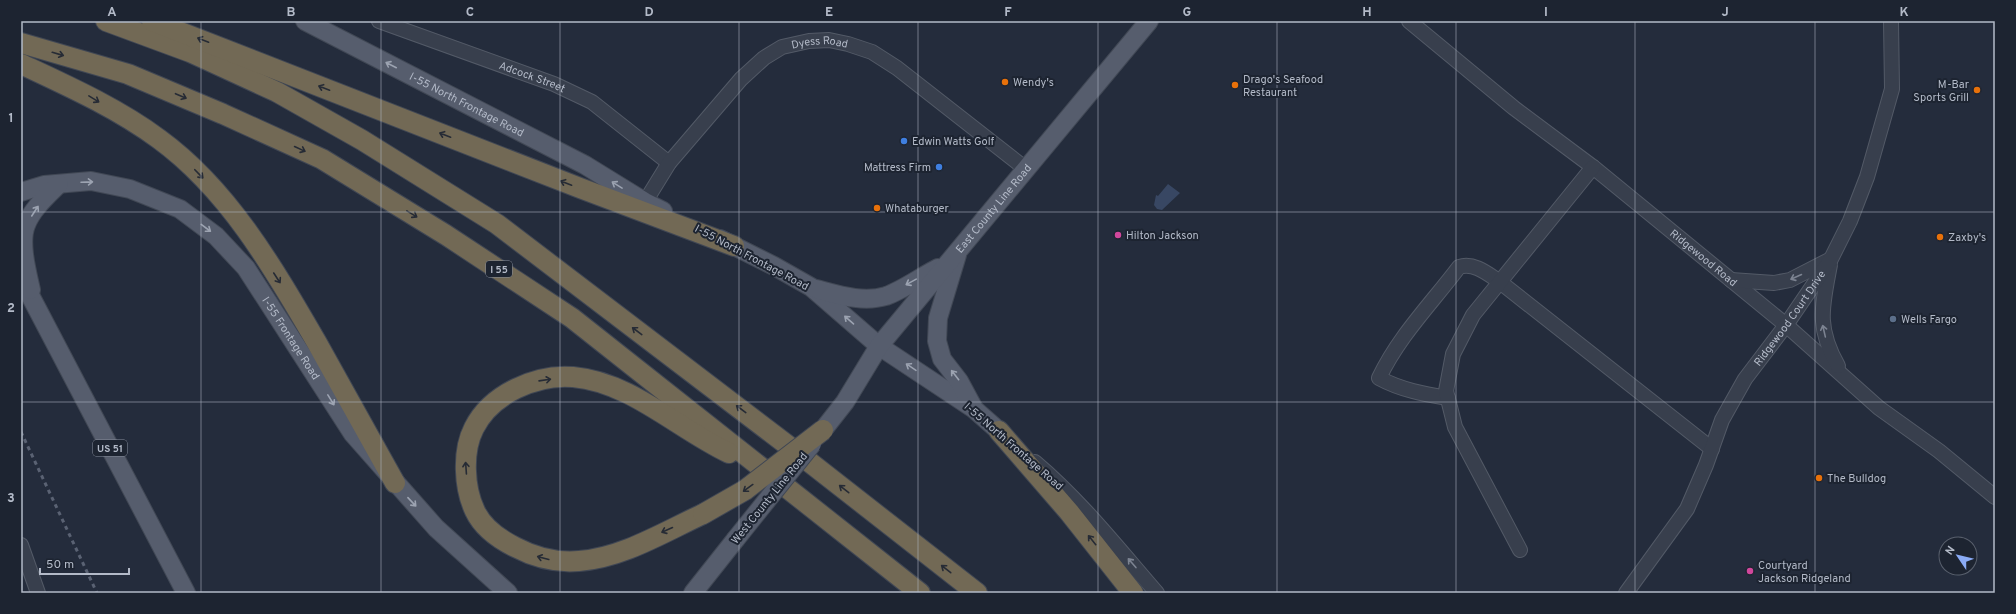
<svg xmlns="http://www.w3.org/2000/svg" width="2016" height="614" viewBox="0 0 2016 614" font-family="Overpass,sans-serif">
  <rect width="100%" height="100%" fill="#242c3c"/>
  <!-- water -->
  <polygon fill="#384763" points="1168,184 1180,193 1162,210 1157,209 1154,205 1156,195 1158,196"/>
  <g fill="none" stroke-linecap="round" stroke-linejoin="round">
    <defs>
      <g id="minor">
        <path id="s1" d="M 379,21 L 554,84 L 592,102 L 669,163"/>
        <path id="s2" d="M 1409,21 L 1514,108 L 1593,167 L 1786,325 L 1879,408 L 1939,451 L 1995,497"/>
        <path id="s3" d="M 645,202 L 669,163 L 741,79 L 764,58 L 782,47 L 809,41 L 829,40 L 848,44 L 872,52 L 897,68 L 1026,169"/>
        <path d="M 1830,265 C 1822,307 1816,327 1838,366"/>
        <polyline points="1731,280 1774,283 1790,280 1829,260"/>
        <path d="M 1448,398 C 1424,394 1401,390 1379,378 C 1399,336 1431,304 1459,267 C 1474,262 1488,274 1500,282 L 1712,449"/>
        <path d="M 1035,462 C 1080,500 1118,548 1157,593"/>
        <polyline points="21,545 38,593"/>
        <polyline points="1520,550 1455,427 1446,391 1453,354 1473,315 1593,167"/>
        <path id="s4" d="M 1626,593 L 1687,509 L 1706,465 L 1722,420 L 1745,379 L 1786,325 L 1831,259 L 1850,221 L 1867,177 L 1892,89 L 1891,21"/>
      </g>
      <g id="major">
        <path id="s5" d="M 305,21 L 585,165 L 645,202 L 663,211"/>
        <path id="s6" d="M 21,192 L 44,185 L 91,181 L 130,189 L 180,209 L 216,236 L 246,268 L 353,434 L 436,528 L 508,593"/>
        <polyline points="720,239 774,266 811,287 879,346 974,409 999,431"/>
        <polyline points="957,255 938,318 937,341 942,359 959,381 973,407"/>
        <polyline points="21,278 186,593"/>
        <path d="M 816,289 C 839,295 863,303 886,296 C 903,290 922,276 938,268"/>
        <path d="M 31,290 C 27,272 19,242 26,225 C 32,209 47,196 59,184"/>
        <path id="s7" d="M 823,430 L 845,402 L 879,346 L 1149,21"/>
        <polyline points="693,593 735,540"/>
      </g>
      <g id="highway">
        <polyline points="106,21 190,52 277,92 362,140 497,224 803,457 977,593"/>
        <polyline points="152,21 580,188 734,246"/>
        <polyline points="21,43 128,74 223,114 322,159 446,235 572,318 920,593"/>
        <path d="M 21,64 C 68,86 117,108 159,139 C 229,190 274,269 317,343 C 343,389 369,436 395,483"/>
        <polyline points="999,431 1069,512 1133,593"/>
        <path d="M 703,514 C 664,532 622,558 579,561 C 557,563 534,557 515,547 C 499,539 483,528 475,511 C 464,488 462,451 474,428 C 491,394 536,374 573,377 C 631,382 678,429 729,453"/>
      </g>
    </defs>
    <!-- minor casing -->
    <use href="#minor" stroke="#535a67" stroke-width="16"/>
    <!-- major casing -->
    <use href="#major" stroke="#414855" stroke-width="20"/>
    <!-- highway casing -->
    <use href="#highway" stroke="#404754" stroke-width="22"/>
    <!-- minor -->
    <use href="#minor" stroke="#383f4d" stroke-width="14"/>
    <!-- major -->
    <use href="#major" stroke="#565d6d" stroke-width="18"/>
    <!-- highway -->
    <use href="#highway" stroke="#726955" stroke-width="20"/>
    <!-- rail -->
    <polyline stroke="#5a6273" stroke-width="3" stroke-dasharray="4 4" stroke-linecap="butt" points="21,432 97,593"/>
    <defs>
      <polyline id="major-bridge" points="735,540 812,444"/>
      <polyline id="highway-bridge" points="703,514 745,490 823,430"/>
    </defs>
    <!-- major-bridge casing -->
    <use href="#major-bridge" stroke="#414855" stroke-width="20" stroke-linecap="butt"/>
    <!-- highway-bridge casing -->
    <use href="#highway-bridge" stroke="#404754" stroke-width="22" stroke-linecap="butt"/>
    <!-- major-bridge -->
    <use href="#major-bridge" stroke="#565d6d" stroke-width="18"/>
    <!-- highway-bridge -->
    <use href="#highway-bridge" stroke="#726955" stroke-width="20"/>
  </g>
  <!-- one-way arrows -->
  <defs><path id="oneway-shaft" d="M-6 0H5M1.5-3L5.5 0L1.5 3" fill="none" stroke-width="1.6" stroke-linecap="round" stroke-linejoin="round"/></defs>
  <g stroke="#262b35">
    <use href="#oneway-shaft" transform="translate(203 40) rotate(-159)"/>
    <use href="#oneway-shaft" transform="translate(58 54) rotate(16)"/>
    <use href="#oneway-shaft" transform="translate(324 88) rotate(-159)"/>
    <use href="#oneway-shaft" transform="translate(181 96) rotate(23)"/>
    <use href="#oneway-shaft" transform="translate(94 99) rotate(31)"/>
    <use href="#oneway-shaft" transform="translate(445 135) rotate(-159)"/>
    <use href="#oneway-shaft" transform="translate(300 149) rotate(25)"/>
    <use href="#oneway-shaft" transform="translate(199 174) rotate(46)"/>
    <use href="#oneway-shaft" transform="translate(566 183) rotate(-159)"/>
    <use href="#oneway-shaft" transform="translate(412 214) rotate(31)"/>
    <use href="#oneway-shaft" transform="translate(277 278) rotate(57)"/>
    <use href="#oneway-shaft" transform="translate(637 331) rotate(-143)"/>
    <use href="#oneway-shaft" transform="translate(545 380) rotate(-8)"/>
    <use href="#oneway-shaft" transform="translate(741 409) rotate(-143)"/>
    <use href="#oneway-shaft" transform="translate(466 468) rotate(-94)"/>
    <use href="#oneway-shaft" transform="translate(748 488) rotate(144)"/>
    <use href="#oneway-shaft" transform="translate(844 489) rotate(-142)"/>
    <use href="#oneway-shaft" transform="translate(667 530) rotate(156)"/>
    <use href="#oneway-shaft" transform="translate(1092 540) rotate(-129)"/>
    <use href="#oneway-shaft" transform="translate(543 558) rotate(-165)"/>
    <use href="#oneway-shaft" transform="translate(946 569) rotate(-142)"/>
  </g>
  <g stroke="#9ca3b1">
    <use href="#oneway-shaft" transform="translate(391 65) rotate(-153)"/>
    <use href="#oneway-shaft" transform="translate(87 182) rotate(-2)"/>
    <use href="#oneway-shaft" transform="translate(617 185) rotate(-148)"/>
    <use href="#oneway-shaft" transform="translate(35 211) rotate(-57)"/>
    <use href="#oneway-shaft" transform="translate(206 228) rotate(37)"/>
    <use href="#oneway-shaft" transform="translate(911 282) rotate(151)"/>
    <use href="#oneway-shaft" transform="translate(849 320) rotate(-139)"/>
    <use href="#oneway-shaft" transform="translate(911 367) rotate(-146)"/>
    <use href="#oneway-shaft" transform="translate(955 375) rotate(-128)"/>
    <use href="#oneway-shaft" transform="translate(331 400) rotate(58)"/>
    <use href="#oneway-shaft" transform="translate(412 502) rotate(47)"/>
  </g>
  <g stroke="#7c8391">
    <use href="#oneway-shaft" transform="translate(1796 277) rotate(156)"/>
    <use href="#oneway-shaft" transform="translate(1824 331) rotate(-103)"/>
    <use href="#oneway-shaft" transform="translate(1132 563) rotate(-131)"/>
  </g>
  <!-- grid -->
  <path fill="none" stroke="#b3bac8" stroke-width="1" stroke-opacity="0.55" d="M 201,21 L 201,593M 381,21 L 381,593M 560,21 L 560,593M 739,21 L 739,593M 918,21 L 918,593M 1098,21 L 1098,593M 1277,21 L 1277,593M 1456,21 L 1456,593M 1635,21 L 1635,593M 1815,21 L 1815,593M 21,212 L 1995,212M 21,402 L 1995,402"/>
  <!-- markers -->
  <g fill="#e8710a" stroke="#1d2431" stroke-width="1.5">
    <circle cx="1005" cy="82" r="4"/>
    <circle cx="1235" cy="85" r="4"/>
    <circle cx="1977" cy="90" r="4"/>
    <circle cx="877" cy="208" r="4"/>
    <circle cx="1940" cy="237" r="4"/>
    <circle cx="1819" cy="478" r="4"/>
  </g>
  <g fill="#3f7fe0" stroke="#1d2431" stroke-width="1.5">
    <circle cx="904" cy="141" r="4"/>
    <circle cx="939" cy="167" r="4"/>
  </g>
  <g fill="#d1479c" stroke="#1d2431" stroke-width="1.5">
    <circle cx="1118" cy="235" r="4"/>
    <circle cx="1750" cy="571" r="4"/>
  </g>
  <circle fill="#5c6f8a" stroke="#1d2431" stroke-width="1.5" cx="1893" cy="319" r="4"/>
  <g text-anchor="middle" stroke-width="4" stroke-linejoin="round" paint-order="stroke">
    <!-- shield labels -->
    <g fill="#1d2431" stroke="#868d9b" stroke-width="1">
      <rect x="486" y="261" width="26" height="16" rx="3"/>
      <rect x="93" y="440" width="34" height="16" rx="3"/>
    </g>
    <g font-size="10" font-weight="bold" fill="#b3bac8">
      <text x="499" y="273">I 55</text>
      <text x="110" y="452">US 51</text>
    </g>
    <!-- street labels -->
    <g font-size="11" fill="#b3bac8" stroke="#1d2431">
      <text dy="4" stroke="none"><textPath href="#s3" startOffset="247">Dyess Road</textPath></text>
      <text dy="4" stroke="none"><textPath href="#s1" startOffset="163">Adcock Street</textPath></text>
      <text dy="4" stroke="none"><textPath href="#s5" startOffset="182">I-55 North Frontage Road</textPath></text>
      <text dy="4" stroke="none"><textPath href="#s7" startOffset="280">East County Line Road</textPath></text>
      <text transform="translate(752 257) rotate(28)" y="4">I-55 North Frontage Road</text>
      <text dy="4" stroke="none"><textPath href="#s2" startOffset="378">Ridgewood Road</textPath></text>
      <text dy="4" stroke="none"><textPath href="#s4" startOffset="322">Ridgewood Court Drive</textPath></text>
      <text dy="4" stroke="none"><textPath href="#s6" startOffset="337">I-55 Frontage Road</textPath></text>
      <text transform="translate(1014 446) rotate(41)" y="4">I-55 North Frontage Road</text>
      <text transform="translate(769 498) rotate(-51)" y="4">West County Line Road</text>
    </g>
    <!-- poi labels -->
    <g font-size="11" fill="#b3bac8" stroke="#1d2431" text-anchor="start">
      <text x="1243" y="83">Drago's Seafood<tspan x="1243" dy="13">Restaurant</tspan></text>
      <text x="1013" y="86">Wendy's</text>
      <text x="1969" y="88" text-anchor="end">M-Bar<tspan x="1969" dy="13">Sports Grill</tspan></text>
      <text x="912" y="145">Edwin Watts Golf</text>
      <text x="931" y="171" text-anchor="end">Mattress Firm</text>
      <text x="885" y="212">Whataburger</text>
      <text x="1126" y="239">Hilton Jackson</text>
      <text x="1948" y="241">Zaxby's</text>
      <text x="1901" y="323">Wells Fargo</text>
      <text x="1827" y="482">The Bulldog</text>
      <text x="1758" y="569">Courtyard<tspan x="1758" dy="13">Jackson Ridgeland</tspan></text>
    </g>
  </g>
  <!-- border -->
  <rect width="2016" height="614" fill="none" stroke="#1d2431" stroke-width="44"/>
  <!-- north arrow -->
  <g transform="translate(1958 556) rotate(305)"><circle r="19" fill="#1d2431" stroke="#59606d"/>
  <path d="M0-3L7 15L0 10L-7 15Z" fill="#8aabf6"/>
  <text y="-6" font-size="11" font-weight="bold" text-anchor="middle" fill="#b3bac8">N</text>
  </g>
  <!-- scale -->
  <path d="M40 568v6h89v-6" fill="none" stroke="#b3bac8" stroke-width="2"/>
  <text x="46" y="568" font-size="12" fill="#b3bac8" stroke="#1d2431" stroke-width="3" paint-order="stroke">50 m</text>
  <rect x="22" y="22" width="1972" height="570" fill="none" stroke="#b3bac8" stroke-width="1.5"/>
  <g font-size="13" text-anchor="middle" font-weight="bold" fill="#b3bac8">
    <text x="112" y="16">A</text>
    <text x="291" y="16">B</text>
    <text x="470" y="16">C</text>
    <text x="649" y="16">D</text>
    <text x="829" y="16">E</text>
    <text x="1008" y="16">F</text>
    <text x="1187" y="16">G</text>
    <text x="1367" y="16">H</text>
    <text x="1546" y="16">I</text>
    <text x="1725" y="16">J</text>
    <text x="1904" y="16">K</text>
    <text x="11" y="122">1</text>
    <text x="11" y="312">2</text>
    <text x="11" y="502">3</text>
  </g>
</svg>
